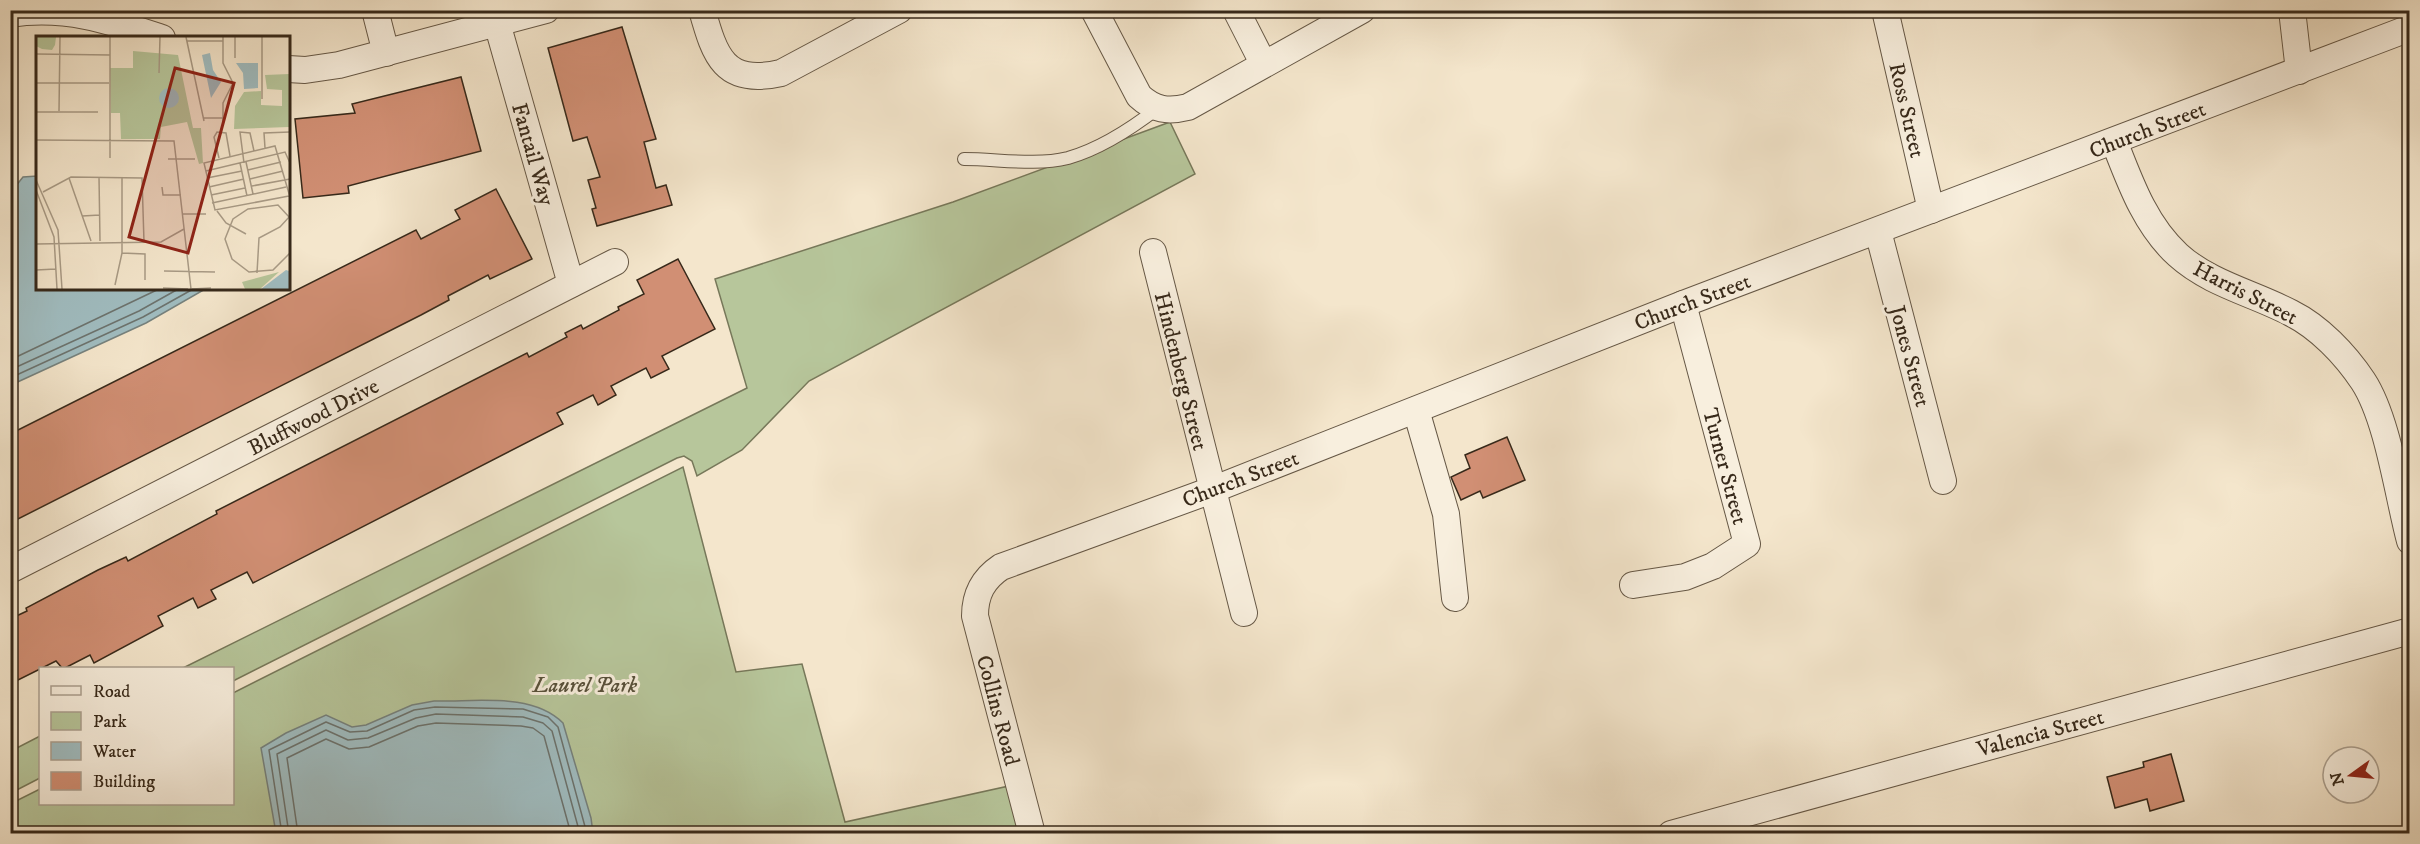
<svg xmlns="http://www.w3.org/2000/svg" width="2420" height="844" viewBox="0 0 2420 844" font-family="'IM FELL DW Pica',serif">
  <rect width="100%" height="100%" fill="#f4e6cc"/>
  <filter id="stains"><feTurbulence type="fractalNoise" baseFrequency=".00333" numOctaves="4"/><feColorMatrix values="0 0 0 0 .2 0 0 0 0 .09 0 0 0 0 .02 0 0 0 .5 -.17"/></filter>
  <radialGradient id="worn" r=".72"><stop offset=".6" stop-color="#630" stop-opacity="0"/><stop offset="1" stop-color="#630" stop-opacity=".3"/></radialGradient>
  <!-- green -->
  <g fill="#b7c69b" stroke="#77785a" stroke-width="1.5">
    <polygon points="1170,122 1195,174 809,381 742,450 697,476 692,461 684,456 677,458 233,681 232,668 183,668 747,388 715,279 953,202"/>
    <polygon points="683,467 736,672 802,664 845,822 1009,786 1021,833 11,834 10,804 40,789 40,804 232,804 233,693"/>
    <polygon points="40,736 40,778 11,793 11,751"/>
  </g>
  <!-- water -->
  <g fill="#a0bdc1" stroke="#76827e" stroke-width="1.5">
    <polygon points="37,176 38,288 207,288 146,323 11,385 11,192 23,177"/>
    <path d="M 434,701 C 476,702 532,692 563,723 L 591,818 L 593,833 L 276,833 L 261,748 L 286,733 L 326,715 L 352,727 L 366,725 L 412,705 Z"/>
  </g>
  <g fill="none" stroke-linecap="round" stroke-linejoin="round">
    <!-- shore -->
    <g stroke="#6c736e" stroke-width="1.5">
      <polyline points="10,360 161,288"/>
      <polyline points="10,370 139,311 180,288"/>
      <polyline points="10,378 143,317 195,288"/>
      <polyline points="282,834 269,750 326,722 350,732 367,731 414,710 435,707 523,709 548,717 558,727 587,834"/>
      <polyline points="289,834 277,754 326,730 348,740 368,738 416,718 436,714 523,717 543,723 552,731 580,834"/>
      <polyline points="298,834 287,758 326,739 349,749 369,747 418,726 436,723 521,726 533,728 544,736 571,834"/>
    </g>
  </g>
  <!-- building -->
  <g fill="#d18f74" stroke="#37291a" stroke-width="1.5">
    <polygon points="622,27 656,139 644,142 656,188 666,185 672,205 597,226 592,209 596,208 588,180 600,177 587,137 573,141 548,48"/>
    <polygon points="461,77 481,151 348,186 349,193 303,198 295,119 355,113 352,104"/>
    <polygon points="496,189 532,259 490,279 488,275 448,296 449,300 421,315 10,523 10,434 416,230 421,239 460,219 455,210"/>
    <polygon points="678,259 715,329 662,356 669,369 651,378 646,368 611,386 616,395 598,405 593,395 557,413 563,424 253,583 247,572 211,590 216,599 198,608 193,598 158,616 163,626 94,663 90,655 63,669 56,661 10,684 10,619 27,611 26,608 98,570 126,557 128,561 217,514 216,511 527,353 529,357 567,337 565,333 581,325 583,329 619,310 618,307 644,294 637,280"/>
    <polygon points="1507,437 1525,480 1483,498 1480,491 1461,500 1451,477 1470,468 1465,455"/>
    <polygon points="2171,754 2184,801 2150,811 2147,799 2115,808 2107,777 2144,767 2143,762"/>
  </g>
  <g fill="none" stroke-linecap="round" stroke-linejoin="round">
    <defs>
      <path id="service" d="M 964,159 C 998,159 1035,166 1068,158 C 1100,149 1132,128 1158,108"/>
      <g id="minor">
        <polyline points="375,10 386,53"/>
        <path d="M 702,10 C 715,56 724,86 781,73 L 899,10"/>
        <path d="M 1094,10 L 1139,96 C 1154,110 1168,112 1188,107 L 1362,10"/>
        <polyline points="1236,10 1263,63"/>
        <polyline points="1885,10 1931,210"/>
        <polyline points="2292,10 2299,71"/>
        <path d="M 10,14 C 65,5 111,21 162,38"/>
        <polyline points="497,23 571,284"/>
        <polyline points="288,69 305,70 339,65 546,10"/>
        <path d="M 2114,141 C 2130,182 2145,225 2178,255 C 2210,284 2253,293 2291,313 C 2319,327 2345,354 2363,381 C 2388,419 2398,496 2410,541"/>
        <polyline points="1878,231 1943,481"/>
        <polyline points="1153,252 1244,613"/>
        <polyline points="1416,410 1446,514 1455,598"/>
        <polyline points="10,570 615,262"/>
        <polyline points="1633,585 1685,577 1713,566 1747,544 1683,304"/>
        <path d="M 1032,834 L 975,616 C 975,594 983,579 1001,567 L 1212,490 L 1683,304 L 2410,28"/>
        <polyline points="1671,834 2410,631"/>
      </g>
    </defs>
    <!-- service casing -->
    <use href="#service" stroke="#665846" stroke-width="14"/>
    <!-- minor casing -->
    <use href="#minor" stroke="#665846" stroke-width="28"/>
    <!-- service -->
    <use href="#service" stroke="#f8efde" stroke-width="12"/>
    <!-- minor -->
    <use href="#minor" stroke="#f8efde" stroke-width="26"/>
  </g>
  <g text-anchor="middle" stroke-width="6" stroke-linejoin="round" paint-order="stroke">
    <!-- street labels -->
    <g font-size="22" fill="#37291a" stroke="#f8efde">
      <text transform="translate(1908 110) rotate(77)" y="8">Ross Street</text>
      <text transform="translate(2147 129) rotate(-21)" y="8">Church Street</text>
      <text transform="translate(534 154) rotate(74)" y="8">Fantail Way</text>
      <text transform="translate(2246 292) rotate(27)" y="8">Harris Street</text>
      <text transform="translate(1692 301) rotate(-21)" y="8">Church Street</text>
      <text transform="translate(1911 356) rotate(75)" y="8">Jones Street</text>
      <text transform="translate(1182 371) rotate(76)" y="8">Hindenberg Street</text>
      <text transform="translate(313 416) rotate(-27)" y="8">Bluffwood Drive</text>
      <text transform="translate(1726 466) rotate(75)" y="8">Turner Street</text>
      <text transform="translate(1240 478) rotate(-21)" y="8">Church Street</text>
      <text transform="translate(999 710) rotate(75)" y="8">Collins Road</text>
      <text transform="translate(2040 732) rotate(-15)" y="8">Valencia Street</text>
    </g>
    <!-- park labels -->
    <g font-size="22" font-style="italic" fill="#57503a" stroke="#f8efde">
      <text x="585" y="692">Laurel Park</text>
    </g>
  </g>
  <!-- overview -->
  <g transform="translate(36 36)">
    <rect width="254" height="254" fill="#f4e6cc"/>
    <path d="M 0,1 L 20,1 L 19,9 L 16,14 L 6,13 L 0,10 ZM 97,15 L 142,19 L 157,92 L 165,92 L 167,127 L 163,128 L 151,86 L 125,91 L 124,103 L 85,103 L 84,77 L 75,77 L 74,32 L 97,32 ZM 253,38 L 253,91 L 198,93 L 199,70 L 208,56 L 225,55 L 225,69 L 246,70 L 246,54 L 231,53 L 229,39 ZM 243,236 L 224,253 L 209,253 L 206,246 Z" fill="#b7c69b"/>
    <path d="M 174,17 L 177,34 L 185,46 L 175,62 L 166,19 ZM 200,27 L 222,27 L 222,52 L 208,53 L 207,37 ZM123 62a10 10 0 1 1 20 0a10 10 0 1 1-20 0ZM 250,234 L 253,235 L 253,253 L 225,253 Z" fill="#a0bdc1"/>
    <path fill="none" stroke="#a89a85" stroke-width="1.5" d="M 150,1 L 168,85M 199,1 L 199,22M 151,5 L 187,5M 0,18 L 74,19M 123,37 L 124,1M 0,47 L 73,47M 226,63 L 226,1M 23,75 L 24,1M 0,76 L 62,76M 167,82 L 187,82M 187,86 L 187,67 L 197,47 L 187,27 L 187,1M 0,104 L 138,105 L 155,253M 229,112 L 228,97 L 254,96M 74,122 L 74,1M 183,122 L 178,101 L 181,96 L 190,97 L 194,120M 132,123 L 159,123M 210,126 L 217,158M 204,127 L 211,160M 208,127 L 204,96 L 214,97 L 218,115M 212,134 L 245,126M 170,135 L 249,116 L 254,127M 63,141 L 64,205M 33,142 L 55,205M 86,142 L 86,217 L 109,218 L 109,244M 171,142 L 206,135M 214,143 L 247,135M 0,144 L 22,194 L 26,253M 216,150 L 254,143M 126,151 L 127,159 L 145,159M 173,151 L 208,143M 0,154 L 18,201 L 21,253M 7,156 L 35,141 L 106,142 L 108,206M 175,159 L 209,152M 253,160 L 179,174 L 168,127 L 239,110 L 254,161M 176,167 L 250,151M 181,175 L 190,187 L 210,198M 147,178 L 170,178M 46,180 L 64,179M 254,182 L 242,169 L 212,173 L 197,183 L 189,203 L 196,223 L 213,236 L 237,234 L 254,217M 0,208 L 125,206 L 148,193M 0,234 L 20,233M 128,235 L 179,236M 221,237 L 223,202 L 244,191 L 254,180M 79,249 L 86,217M 127,252 L 152,253M 156,253 L 175,252"/>
    <path fill="#8f2418" fill-opacity="0.15" stroke="#8f2418" stroke-width="3" d="M 139,32 L 198,47 L 152,217 L 93,201 Z"/>
    <rect width="254" height="254" fill="none" stroke="#37291a" stroke-width="3"/>
  </g>
  <!-- margin -->
  <rect width="2420" height="844" fill="none" stroke="#f4e6cc" stroke-width="36"/>
  <rect x="12" y="12" width="2396" height="820" fill="none" stroke="#37291a" stroke-width="3"/>
  <rect x="18" y="18" width="2384" height="808" fill="none" stroke="#37291a" stroke-width="1.5"/>
  <!-- legend -->
  <rect x="39" y="667" width="195" height="138" fill="#f8efde" stroke="#aba090" stroke-width="1.5"/>
  <rect x="51" y="686" width="30" height="9" fill="#f8efde" stroke="#aba090" stroke-width="1.5"/>
  <text x="93" y="697" font-size="18" fill="#37291a">Road</text>
  <rect x="51" y="712" width="30" height="18" fill="#b7c69b" stroke="#aba090" stroke-width="1.5"/>
  <text x="93" y="727" font-size="18" fill="#37291a">Park</text>
  <rect x="51" y="742" width="30" height="18" fill="#a0bdc1" stroke="#aba090" stroke-width="1.5"/>
  <text x="93" y="757" font-size="18" fill="#37291a">Water</text>
  <rect x="51" y="772" width="30" height="18" fill="#d18f74" stroke="#aba090" stroke-width="1.5"/>
  <text x="93" y="787" font-size="18" fill="#37291a">Building</text>
  <!-- north arrow -->
  <g transform="translate(2351 775) rotate(255)"><circle r="28" fill="#f8efde" stroke="#aba090" stroke-width="1.5"/>
  <path d="M0-4.5L10 22L0 15L-10 22Z" fill="#8f2418"/>
  <text y="-9" font-size="16" font-weight="bold" text-anchor="middle" fill="#37291a">N</text>
  </g>
  <rect width="100%" height="100%" filter="url(#stains)"/>
  <rect width="100%" height="100%" fill="url(#worn)"/>
</svg>
